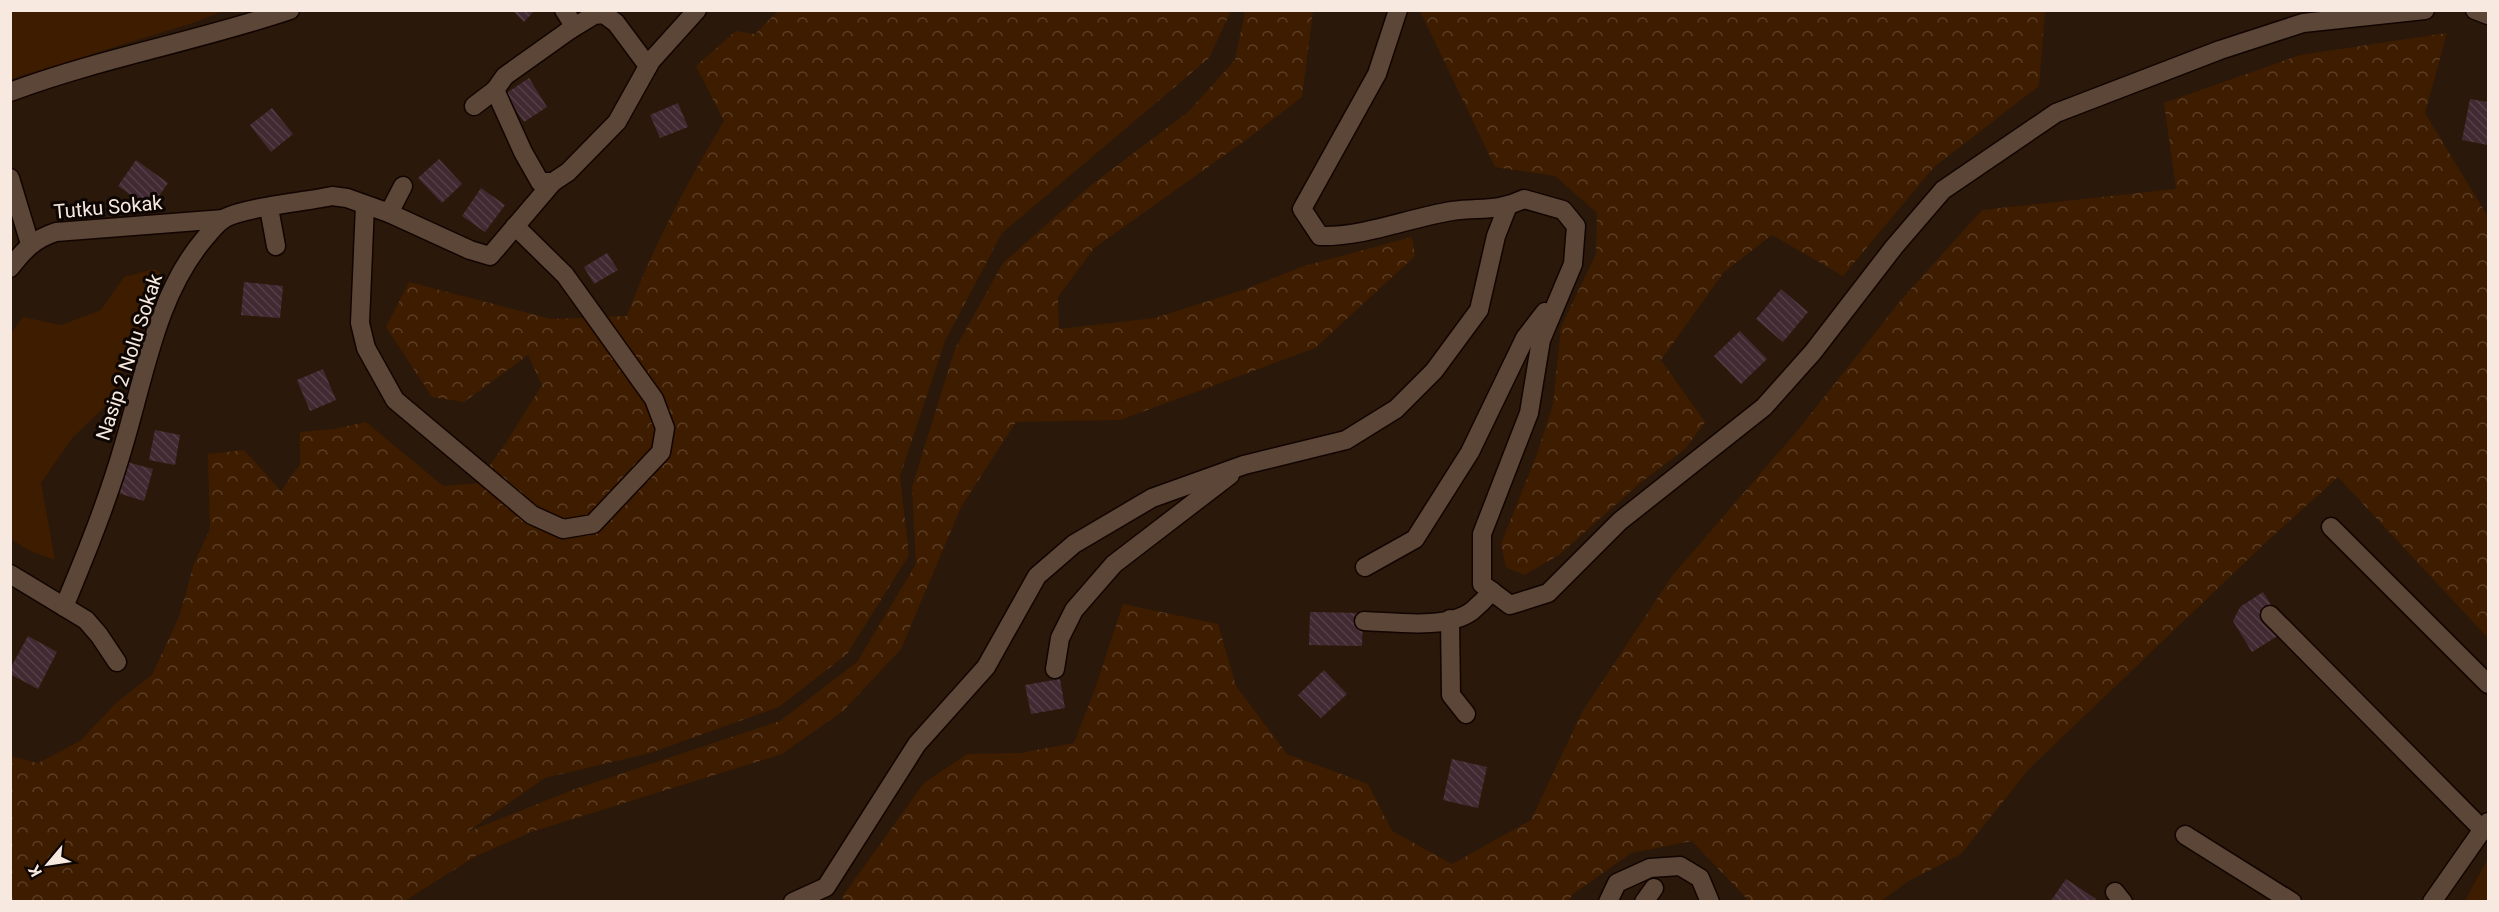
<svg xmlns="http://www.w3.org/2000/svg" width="2499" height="912" viewBox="0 0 2499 912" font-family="Roboto,sans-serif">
  <defs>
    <pattern id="forest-crowns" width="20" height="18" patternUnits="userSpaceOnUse" patternTransform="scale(1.5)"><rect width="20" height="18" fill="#3e1c00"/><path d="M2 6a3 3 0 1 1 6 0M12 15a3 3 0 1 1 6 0" fill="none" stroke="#5b3d25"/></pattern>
    <pattern id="building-back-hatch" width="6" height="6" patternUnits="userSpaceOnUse" patternTransform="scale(1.5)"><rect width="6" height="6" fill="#422a32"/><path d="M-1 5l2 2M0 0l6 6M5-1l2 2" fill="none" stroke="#553f46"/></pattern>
  </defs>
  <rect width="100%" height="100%" fill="#2a180a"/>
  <!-- forest -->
  <g fill="url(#forest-crowns)">
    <path d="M 779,10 L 1231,11 L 1209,58 L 1002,233 L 945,341 L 900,476 L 909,555 L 847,654 L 779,707 L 650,753 L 545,778 L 467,832 L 575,789 L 780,721 L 857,662 L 916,564 L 912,487 L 955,349 L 1003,263 L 1090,186 L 1188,112 L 1235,60 L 1245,11 L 1313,11 L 1302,97 L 1246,140 L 1094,248 L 1058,297 L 1059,329 L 1155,318 L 1246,289 L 1304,266 L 1412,237 L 1415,256 L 1315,348 L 1120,420 L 1016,422 L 961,507 L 901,649 L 843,711 L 782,754 L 534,831 L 476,856 L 403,902 L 11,901 L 10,756 L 38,763 L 80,741 L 117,702 L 152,675 L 179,617 L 194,564 L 210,529 L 208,454 L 244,450 L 281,491 L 300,464 L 300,432 L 334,429 L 366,422 L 443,486 L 477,483 L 506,443 L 542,385 L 528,355 L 464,402 L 432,397 L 386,327 L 409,282 L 551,319 L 627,316 C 652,248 687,183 724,121 L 696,66 L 736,31 L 755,34 Z"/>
    <polygon points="1420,11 2045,11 2039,86 1934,167 1843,276 1772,235 1724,272 1661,360 1705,422 1685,449 1640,483 1559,555 1524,575 1506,567 1501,544 1537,454 1553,404 1561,327 1596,254 1597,213 1555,176 1495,167"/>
    <polygon points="2447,33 2425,113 2488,217 2488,638 2338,477 2263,545 2029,769 1961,854 1907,882 1881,901 1749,901 1692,841 1631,853 1573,894 1568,901 847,902 842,897 924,783 967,754 1020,753 1074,743 1095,689 1123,604 1218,624 1236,686 1287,754 1368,784 1392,831 1452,864 1531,820 1582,712 1672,576 1798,430 1901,300 1982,210 2176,189 2164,103 2300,55"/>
  </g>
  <!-- garden -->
  <g fill="#3e1c00">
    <polygon points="11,10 222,10 222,11 199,21 11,79"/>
    <polygon points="154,269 162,274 110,402 73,437 41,483 55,560 30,551 11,539 11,333 23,317 61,325 101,310 124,277"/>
    <polygon points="2488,858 2488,901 2464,901 2466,899"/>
  </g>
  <!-- building -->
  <g fill="url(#building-back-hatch)">
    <polygon points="512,10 535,10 524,22"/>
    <polygon points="529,78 547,107 524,122 505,94"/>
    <polygon points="2470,99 2488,102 2488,145 2462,140"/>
    <polygon points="678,103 688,127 660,138 650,115"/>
    <polygon points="272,108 293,134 271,152 250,125"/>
    <polygon points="439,159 462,184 442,203 418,178"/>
    <polygon points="136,160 168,183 150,209 118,186"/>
    <polygon points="481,188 505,205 485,232 462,216"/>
    <polygon points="607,253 618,270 594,284 584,267"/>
    <polygon points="244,282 283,286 280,318 241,315"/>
    <polygon points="1781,289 1808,312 1783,342 1756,319"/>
    <polygon points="1740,331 1767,359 1741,384 1714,356"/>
    <polygon points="323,369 336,400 310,411 297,380"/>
    <polygon points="155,430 180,435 175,465 149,460"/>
    <polygon points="127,462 153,469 144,501 118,493"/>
    <polygon points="2263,592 2287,630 2252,652 2233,621 2240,607"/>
    <polygon points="1310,612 1363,613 1362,646 1309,645"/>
    <polygon points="28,636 57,652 38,689 10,674 10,669"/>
    <polygon points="1324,670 1347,694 1321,718 1298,695"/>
    <polygon points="1060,679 1065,708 1031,714 1025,685"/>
    <polygon points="1452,759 1487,767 1478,808 1443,800"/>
    <polygon points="2066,879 2096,899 2094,902 2050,902"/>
  </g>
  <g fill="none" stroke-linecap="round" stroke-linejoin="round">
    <defs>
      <g id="minor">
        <path d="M 1398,10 L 1377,74 L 1302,209 L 1320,236 C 1365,237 1408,218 1452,211 C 1480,207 1497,212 1524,199 L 1563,210 L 1576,226 L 1573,264 L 1541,340 L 1529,413 L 1482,534 L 1482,584 L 1510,605 L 1548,593 L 1620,521 L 1764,407 L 1813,352 L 1894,247 L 1943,190 L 2056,113 L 2220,50 L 2303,23 L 2425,10"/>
        <polyline points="2475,10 2488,15"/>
        <polyline points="571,29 594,15 604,14 616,23 648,66"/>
        <polyline points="495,90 523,152 540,182 553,182 568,172 617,122 651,61 697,10"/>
        <path d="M 10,92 C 101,58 198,41 290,10"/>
        <polyline points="474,106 495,90 505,76 571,29 571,21 564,10"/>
        <polyline points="10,178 30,244"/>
        <polyline points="365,205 360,323 366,348 395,400 532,515 563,529 593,524 661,452 665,428 654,399 565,275 515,226"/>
        <polyline points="269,208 276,246"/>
        <polyline points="389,213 470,250 490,256 553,182"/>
        <path d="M 10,268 C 24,250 34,239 56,232 L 224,219"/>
        <polyline points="2331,527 2488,684"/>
        <polyline points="1365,567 1415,539 1470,452 1525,338 1545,312"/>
        <polyline points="10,574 86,620 99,635 117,662"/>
        <path d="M 64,607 C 86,554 108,500 124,444 C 145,374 157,294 205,238 C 211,231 218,222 225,218 C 246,207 305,202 332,196 L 347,198 L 389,213 L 403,186"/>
        <polyline points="2270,615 2483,830"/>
        <polyline points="1450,619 1451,695 1466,714"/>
        <path d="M 1364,621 C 1395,622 1446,630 1472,611 C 1479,605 1486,598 1492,591"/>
        <polyline points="1055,669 1060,638 1074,610 1114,564 1230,475"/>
        <polyline points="2185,835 2292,902"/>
        <polyline points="2115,892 2123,902"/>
        <polyline points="793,902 826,887 917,744 986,667 1037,576 1074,544 1152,498 1244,465 1346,440 1396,409 1434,371 1479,310 1496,236 1507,208"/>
        <polyline points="1608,902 1617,883 1650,868 1680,866 1700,878 1710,902"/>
        <polyline points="1644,902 1654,888"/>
        <polyline points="2432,902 2488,822"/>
      </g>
    </defs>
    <!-- minor casing -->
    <use href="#minor" stroke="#120400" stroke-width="21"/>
    <!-- minor -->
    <use href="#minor" stroke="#5b4637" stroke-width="18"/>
  </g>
  <g text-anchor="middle" stroke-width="6" stroke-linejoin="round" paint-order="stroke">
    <!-- street labels -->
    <g font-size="20" fill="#f7e9e0" stroke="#0d0602">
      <text transform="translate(108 207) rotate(-5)" y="7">Tutku Sokak</text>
      <text transform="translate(129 357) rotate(-72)" y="7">Nasip 2 Nolu Sokak</text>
    </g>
  </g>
  <!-- border -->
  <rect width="2499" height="912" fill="none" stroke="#f7e9e0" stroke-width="24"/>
  <!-- north arrow -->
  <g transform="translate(48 864) rotate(241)" stroke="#0d0602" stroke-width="4.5" paint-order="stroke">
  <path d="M0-4.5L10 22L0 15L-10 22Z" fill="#f7e9e0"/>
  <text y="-9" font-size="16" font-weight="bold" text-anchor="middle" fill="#f7e9e0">K</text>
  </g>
</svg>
